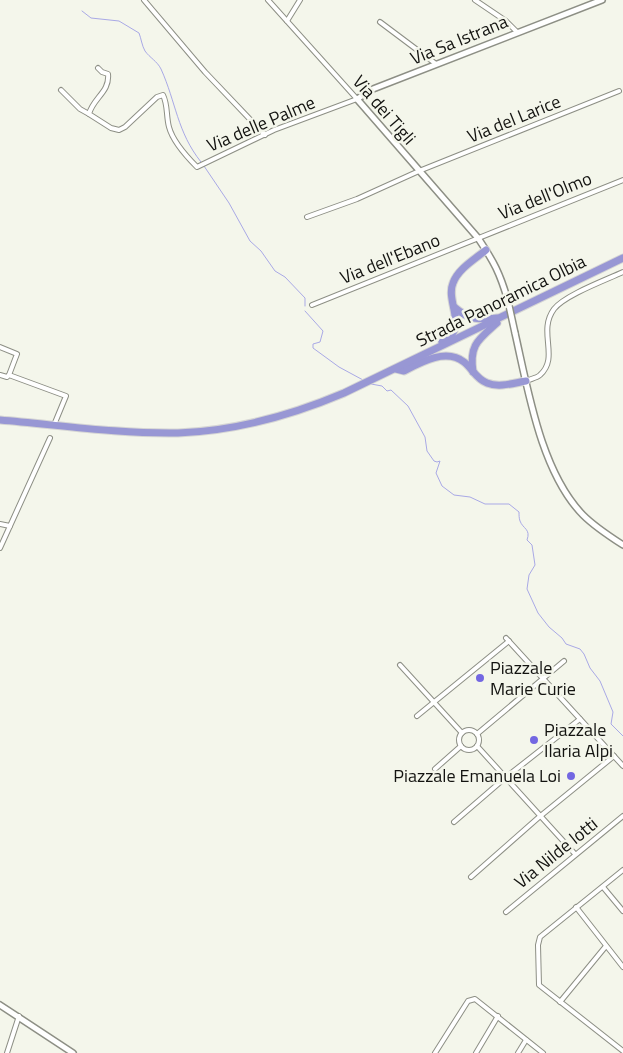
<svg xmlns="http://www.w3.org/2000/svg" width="623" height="1053" viewBox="0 0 623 1053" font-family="'Titillium Web',sans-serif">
  <rect width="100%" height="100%" fill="#f4f6eb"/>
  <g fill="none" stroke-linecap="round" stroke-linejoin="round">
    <!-- stream -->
    <g stroke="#a9a9e6" stroke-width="1">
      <path d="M 82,11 L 91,18 L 119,21 L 139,33 C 141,38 142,46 145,51 C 150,58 157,61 161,69 C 176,102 177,132 201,162"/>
      <polyline points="204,166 229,203 250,241 261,251 275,271 285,277 305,298 305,306"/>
      <polyline points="305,311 323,331 320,342 313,344 313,348 339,367 363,380"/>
      <path d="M 371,384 L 382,386 L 387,391 L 391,390 L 408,406 L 425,437 L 427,451 L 434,461 L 437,462 L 440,461 L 436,473 L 442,486 L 454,495 L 470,497 L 485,504 L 509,504 L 519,512 C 519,515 519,518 520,521 C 523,529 531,529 527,540 L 532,545 L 535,565 L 529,575 L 527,589 L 538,613 L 549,627 L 562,638 L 566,644 L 580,649 L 584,654 L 590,668 L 600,681 L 613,712 L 611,724 L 623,736"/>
    </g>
    <defs>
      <g id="minor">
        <polyline points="144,0 205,72 265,135"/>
        <polyline points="475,0 506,21 517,32"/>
        <polyline points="287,21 300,0"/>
        <polyline points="380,22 436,64"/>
        <path d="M 98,68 L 102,72 L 108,74 C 110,92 93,98 89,114 L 111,128 L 119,130 L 125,127 L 157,97 L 163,95 C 168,105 166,116 169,127 C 173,142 186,156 197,167 L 274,130 L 357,99 L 268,0"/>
        <polyline points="61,90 80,109 89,114"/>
        <polyline points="307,217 357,199 419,171 619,91"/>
        <polyline points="312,305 623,180"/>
        <polyline points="0,347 17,354 9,375"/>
        <polyline points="0,375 7,377 9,375 66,396 54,425"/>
        <path d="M 526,381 C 530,379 537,378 540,375 C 560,357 537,332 554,309 C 565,295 606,280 623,272"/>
        <polyline points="0,524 10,526"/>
        <polyline points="0,548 50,438"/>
        <polyline points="506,638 623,766"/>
        <polyline points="400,665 462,733"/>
        <polyline points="417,716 509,641"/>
        <circle cx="469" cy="740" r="10"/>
        <polyline points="477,734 564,661"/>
        <polyline points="477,746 575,854"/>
        <polyline points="435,769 461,746"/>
        <polyline points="454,822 505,778 580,719"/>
        <polyline points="623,870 540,937 538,945 539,985 623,1051"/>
        <polyline points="471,877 538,818 614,756"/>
        <polyline points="603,887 623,911"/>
        <polyline points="576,907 623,967"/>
        <polyline points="506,912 623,816"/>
        <polyline points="560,1002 606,946"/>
        <polyline points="7,1053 19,1016"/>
        <polyline points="435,1053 468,1001 475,999 543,1053"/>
        <polyline points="476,1053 498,1016"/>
        <polyline points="518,1053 526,1040"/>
      </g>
      <g id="tertiary">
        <path d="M 508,301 C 500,273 494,262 478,238 L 357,99 L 373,89 L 602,0"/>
        <path d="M 515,333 C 528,390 541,472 583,515 C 595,527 609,536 623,545"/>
        <polyline points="0,1005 73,1053"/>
      </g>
      <g id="trunk">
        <path d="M 454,307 C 469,320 477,320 497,318"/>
        <path d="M 442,342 C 470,329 445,302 453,283 C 458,269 475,259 486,250"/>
        <path d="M 396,369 L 404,371 C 421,362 446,348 464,362 C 472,368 476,379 487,383 C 499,388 514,383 526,381"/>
        <path d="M 473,372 C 469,345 478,340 497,323"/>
        <path d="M 0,420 C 59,425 119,434 178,433 C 235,431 292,415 344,393 L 623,258"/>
      </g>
    </defs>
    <!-- minor casing -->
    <use href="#minor" stroke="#8d8f85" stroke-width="6"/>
    <!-- tertiary casing -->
    <use href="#tertiary" stroke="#8d8f85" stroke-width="8"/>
    <!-- trunk casing -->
    <use href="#trunk" stroke="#d5d5d4" stroke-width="9"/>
    <!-- minor -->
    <use href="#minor" stroke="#fff" stroke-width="4"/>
    <!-- tertiary -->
    <use href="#tertiary" stroke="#fff" stroke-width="5"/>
    <!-- trunk -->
    <use href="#trunk" stroke="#9897d4" stroke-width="7"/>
    <defs>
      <polyline id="tertiary-bridge" points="508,301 515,333"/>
    </defs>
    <!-- tertiary-bridge casing -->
    <use href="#tertiary-bridge" stroke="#8d8f85" stroke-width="8" stroke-linecap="butt"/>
    <!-- tertiary-bridge -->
    <use href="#tertiary-bridge" stroke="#fff" stroke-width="5"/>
  </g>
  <!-- markers -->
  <g fill="#7367e2" stroke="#f4f6eb" stroke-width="2">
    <circle cx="480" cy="678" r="5"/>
    <circle cx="534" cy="740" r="5"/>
    <circle cx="571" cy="776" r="5"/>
  </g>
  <g text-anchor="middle" stroke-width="5" stroke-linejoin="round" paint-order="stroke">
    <!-- street labels -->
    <g font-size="18" fill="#131310" stroke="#f4f6eb">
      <text transform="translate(459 40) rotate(-22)" y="6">Via Sa Istrana</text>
      <text transform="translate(384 110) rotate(49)" y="6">Via dei Tigli</text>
      <text transform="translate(514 119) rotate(-22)" y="6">Via del Larice</text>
      <text transform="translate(261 124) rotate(-23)" y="6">Via delle Palme</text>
      <text transform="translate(545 196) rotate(-22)" y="6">Via dell'Olmo</text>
      <text transform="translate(390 259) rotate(-22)" y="6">Via dell'Ebano</text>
      <text transform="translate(501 301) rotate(-26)" y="6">Strada Panoramica Olbia</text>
      <text transform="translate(556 853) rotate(-39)" y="6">Via Nilde Iotti</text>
    </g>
    <!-- poi labels -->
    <g font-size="18" fill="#131310" stroke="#f4f6eb" text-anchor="start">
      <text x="490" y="674">Piazzale<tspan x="490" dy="21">Marie Curie</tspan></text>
      <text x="544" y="736">Piazzale<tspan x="544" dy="21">Ilaria Alpi</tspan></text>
      <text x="561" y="782" text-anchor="end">Piazzale Emanuela Loi</text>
    </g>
  </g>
</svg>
